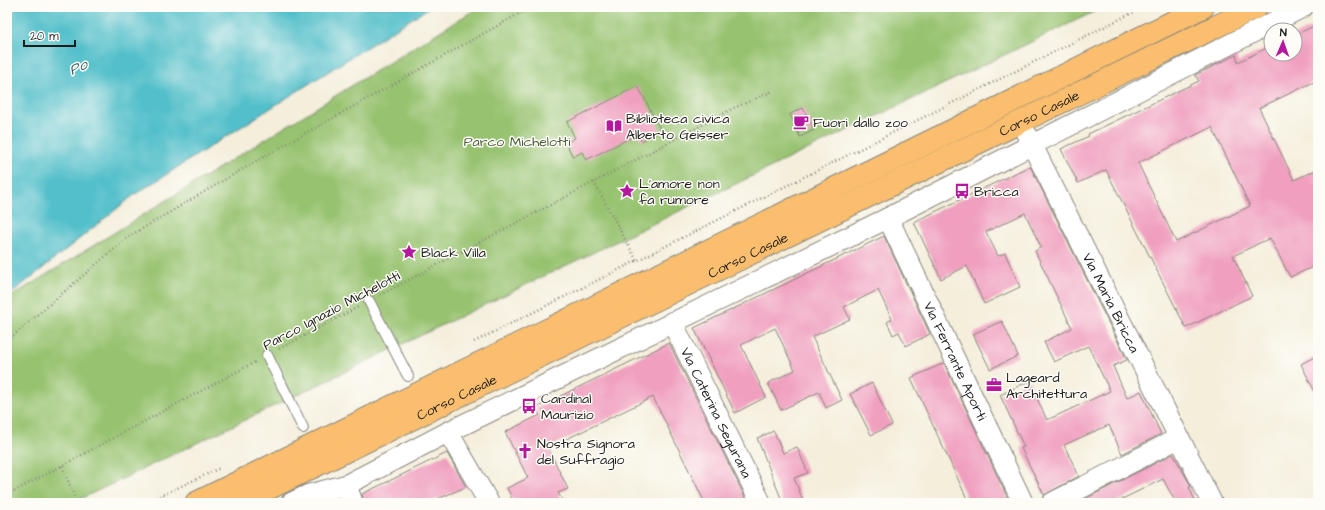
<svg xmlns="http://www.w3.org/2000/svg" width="1325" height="510" viewBox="0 0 1325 510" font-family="'Architects Daughter',sans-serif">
  <rect width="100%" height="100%" fill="#fdfcf7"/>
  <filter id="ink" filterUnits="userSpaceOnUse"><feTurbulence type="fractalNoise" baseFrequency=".025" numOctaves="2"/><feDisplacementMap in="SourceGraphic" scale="8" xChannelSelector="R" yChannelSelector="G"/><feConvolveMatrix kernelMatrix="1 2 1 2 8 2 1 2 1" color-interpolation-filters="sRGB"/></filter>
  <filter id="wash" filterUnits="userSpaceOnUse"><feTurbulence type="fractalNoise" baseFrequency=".012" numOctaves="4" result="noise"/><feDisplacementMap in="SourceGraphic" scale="16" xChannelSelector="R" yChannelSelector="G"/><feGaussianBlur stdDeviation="0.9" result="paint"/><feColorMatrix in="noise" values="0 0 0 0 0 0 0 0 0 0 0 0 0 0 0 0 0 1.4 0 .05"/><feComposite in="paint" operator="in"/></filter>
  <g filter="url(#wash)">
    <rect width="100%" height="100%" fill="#f4eedb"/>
    <!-- green -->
    <polygon fill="#97c370" stroke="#5a7046" points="479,7 1104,7 72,503 7,503 7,299"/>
    <!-- water -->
    <polygon fill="#52bfca" stroke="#376e73" points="7,7 430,7 134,195 7,297"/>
    <g id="blocks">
      <!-- building -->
      <g fill="#f09fbf" fill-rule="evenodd">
        <path d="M 1318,24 L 1318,80 L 1259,108 L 1294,180 L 1318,169 L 1318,265 L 1290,277 L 1270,238 L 1233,256 L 1252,296 L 1186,328 L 1106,170 L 1078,183 L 1061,149 L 1089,136 L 1088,134 L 1199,81 L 1195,75 L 1236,55 L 1238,62 L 1271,46 L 1271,54 L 1295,54 L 1295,35 ZM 1212,127 L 1250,206 L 1176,242 L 1138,163 Z"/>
        <polygon points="638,86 661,131 641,141 638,134 586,160 582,152 573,157 566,143 575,138 567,122"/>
        <polygon points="803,108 814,130 800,137 790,114"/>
        <polygon points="1030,166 1127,360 1113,366 1127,398 1141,391 1161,434 1122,454 1109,425 1064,445 1079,476 1044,495 1021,448 1024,447 1000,395 1029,381 1047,420 1110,391 1088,346 1054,362 1044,342 1072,328 1035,251 1041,247 1025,213 986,232 998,256 1005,253 1020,287 984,304 967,266 941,279 914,222"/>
        <polygon points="884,236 930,334 906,346 899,332 893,335 887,322 892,319 878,290 844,307 850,319 812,337 842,400 826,408 819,392 781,410 768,383 795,370 775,328 741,345 766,397 735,413 694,328"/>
        <polygon points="1002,321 1018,356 990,369 973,334"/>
        <polygon points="669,343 748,503 705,503 653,397 548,448 568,489 558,493 564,503 514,503 507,488 528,478 505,432 540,415 536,408"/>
        <polygon points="1318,355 1318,398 1301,364"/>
        <polygon points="944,363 1010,503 969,503 911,378"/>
        <polygon points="872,383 892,425 871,435 850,394"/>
        <polygon points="774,431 783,453 797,447 808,473 794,478 804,503 783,503 757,438"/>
        <polygon points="447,453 466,487 428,503 364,503 362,494"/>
        <polygon points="1173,454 1191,486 1189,487 1196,503 1176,503 1163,479 1114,503 1077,503"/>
      </g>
    </g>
  </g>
  <g filter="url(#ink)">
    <use href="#blocks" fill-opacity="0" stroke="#88857c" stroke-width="1"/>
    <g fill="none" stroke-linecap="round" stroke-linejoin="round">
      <defs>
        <g id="lane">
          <polyline points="369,301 408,376"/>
          <polyline points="267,355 303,428"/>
        </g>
        <g id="street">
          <path id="s1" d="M 1026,133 L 1212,503"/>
          <path id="s2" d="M 888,218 L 1023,503"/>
          <path id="s3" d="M 672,322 L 761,503"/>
          <polyline points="448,432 489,503"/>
          <polyline points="346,485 353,503"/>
          <polyline points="291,503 308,495 346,485 448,432 888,218 1303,7"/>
          <polyline points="1052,503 1179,438"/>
        </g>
        <g id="primary">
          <polyline points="196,503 1203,7"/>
          <path id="s4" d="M 239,503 L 1256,7"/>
        </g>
      </defs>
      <!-- lane casing -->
      <use href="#lane" stroke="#88857c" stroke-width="12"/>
      <!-- street casing -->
      <use href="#street" stroke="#88857c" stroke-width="22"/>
      <!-- primary casing -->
      <use href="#primary" stroke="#88857c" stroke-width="24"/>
      <!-- path -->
      <g stroke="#88857c" stroke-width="2.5" stroke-dasharray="1 3" stroke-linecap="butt">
        <polyline points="594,182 637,261"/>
        <polyline points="380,295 734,108 773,91"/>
        <polyline points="7,341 128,237 258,160 531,7"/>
        <polyline points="474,342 1144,7"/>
        <polyline points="279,349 358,307"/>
        <polyline points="62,466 77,503"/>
        <polyline points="7,495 255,362"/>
        <polyline points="145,503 220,468"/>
      </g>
      <!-- lane -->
      <use href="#lane" stroke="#fff" stroke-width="10"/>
      <!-- street -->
      <use href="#street" stroke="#fff" stroke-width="20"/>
      <!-- primary -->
      <use href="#primary" stroke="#fabe6e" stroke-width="22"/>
    </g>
  </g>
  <!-- icons -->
  <defs>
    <symbol id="cafe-bare" viewBox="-9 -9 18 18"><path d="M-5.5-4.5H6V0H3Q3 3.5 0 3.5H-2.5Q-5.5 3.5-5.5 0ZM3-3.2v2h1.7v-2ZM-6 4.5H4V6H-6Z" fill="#b5179e" stroke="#fdfcf7" stroke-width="2.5" paint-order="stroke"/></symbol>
    <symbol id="library-bare" viewBox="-9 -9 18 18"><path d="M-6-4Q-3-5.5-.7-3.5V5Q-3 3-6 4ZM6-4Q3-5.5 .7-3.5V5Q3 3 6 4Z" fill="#b5179e" stroke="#fdfcf7" stroke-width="2.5" paint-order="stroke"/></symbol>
    <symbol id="sight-bare" viewBox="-9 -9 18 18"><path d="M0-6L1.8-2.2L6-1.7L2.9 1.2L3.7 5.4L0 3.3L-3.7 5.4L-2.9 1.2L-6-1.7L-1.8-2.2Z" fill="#b5179e" stroke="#fdfcf7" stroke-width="2.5" paint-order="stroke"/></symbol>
    <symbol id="bus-bare" viewBox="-9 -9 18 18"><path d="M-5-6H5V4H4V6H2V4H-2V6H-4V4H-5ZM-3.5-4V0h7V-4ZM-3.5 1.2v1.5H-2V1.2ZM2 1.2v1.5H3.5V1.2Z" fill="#b5179e" stroke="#fdfcf7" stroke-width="2.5" paint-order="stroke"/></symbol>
    <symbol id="office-bare" viewBox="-9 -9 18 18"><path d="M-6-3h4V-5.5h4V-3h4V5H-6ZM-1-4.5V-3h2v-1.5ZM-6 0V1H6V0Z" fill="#b5179e" stroke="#fdfcf7" stroke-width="2.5" paint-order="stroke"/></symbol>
    <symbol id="church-bare" viewBox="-9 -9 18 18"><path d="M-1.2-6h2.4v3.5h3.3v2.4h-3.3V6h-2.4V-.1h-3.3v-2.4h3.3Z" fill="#b5179e" stroke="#fdfcf7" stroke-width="2.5" paint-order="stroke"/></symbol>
  </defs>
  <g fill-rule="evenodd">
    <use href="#cafe-bare" x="790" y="111" width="22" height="22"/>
    <use href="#library-bare" x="603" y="115" width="22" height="22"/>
    <use href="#sight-bare" x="616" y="180" width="22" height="22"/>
    <use href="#bus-bare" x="951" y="180" width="22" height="22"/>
    <use href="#sight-bare" x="398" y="241" width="22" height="22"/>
    <use href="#office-bare" x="983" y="374" width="22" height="22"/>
    <use href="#bus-bare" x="518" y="395" width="22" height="22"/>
    <use href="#church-bare" x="514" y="440" width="22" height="22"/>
  </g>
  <g text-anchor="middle" stroke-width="3" stroke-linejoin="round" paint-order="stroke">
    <!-- street labels -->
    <g font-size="14" fill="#1c1c1c" stroke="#fdfcf7">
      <text dy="5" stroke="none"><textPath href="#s4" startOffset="890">Corso Casale</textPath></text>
      <text dy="5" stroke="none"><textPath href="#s4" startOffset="566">Corso Casale</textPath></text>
      <text dy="5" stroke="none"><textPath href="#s1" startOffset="190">Via Maria Bricca</textPath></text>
      <text transform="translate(331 310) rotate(-28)" y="5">Parco Ignazio Michelotti</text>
      <text dy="5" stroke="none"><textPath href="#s2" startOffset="158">Via Ferrante Aporti</textPath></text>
      <text dy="5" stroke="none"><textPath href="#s4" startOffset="242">Corso Casale</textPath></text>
      <text dy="5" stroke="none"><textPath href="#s3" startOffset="101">Via Caterina Segurana</textPath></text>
    </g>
    <!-- poi labels -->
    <g font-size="14" fill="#1c1c1c" stroke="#fdfcf7" text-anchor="start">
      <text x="626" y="123">Biblioteca civica<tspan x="626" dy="16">Alberto Geisser</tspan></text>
      <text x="813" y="127">Fuori dallo zoo</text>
      <text x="639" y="188">L'amore non<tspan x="639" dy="16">fa rumore</tspan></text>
      <text x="974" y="196">Bricca</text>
      <text x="421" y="257">Black Villa</text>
      <text x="1006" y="382">Lageard<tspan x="1006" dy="16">Architettura</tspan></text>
      <text x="541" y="403">Cardinal<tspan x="541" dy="16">Maurizio</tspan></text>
      <text x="537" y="448">Nostra Signora<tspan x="537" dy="16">del Suffragio</tspan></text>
    </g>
    <!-- park labels -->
    <g font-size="14" fill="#4d5f3e" stroke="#fdfcf7">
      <text x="517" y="146">Parco Michelotti</text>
    </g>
    <!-- water labels -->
    <g font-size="15" font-style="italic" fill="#325d62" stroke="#fdfcf7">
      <text transform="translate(78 67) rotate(-25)" y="5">Po</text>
    </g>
  </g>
  <!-- margin -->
  <rect width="1325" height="510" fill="none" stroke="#fdfcf7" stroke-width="24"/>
  <!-- north arrow -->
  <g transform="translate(1283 42) rotate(2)"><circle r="19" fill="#fdfcf7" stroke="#a3a29f"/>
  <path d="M0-3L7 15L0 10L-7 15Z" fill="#b5179e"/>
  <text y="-6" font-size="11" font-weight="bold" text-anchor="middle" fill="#1c1c1c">N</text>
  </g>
  <!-- scale -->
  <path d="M24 40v6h51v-6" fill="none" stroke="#1c1c1c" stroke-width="2"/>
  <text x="30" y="40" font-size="12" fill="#1c1c1c" stroke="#fdfcf7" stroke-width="3" paint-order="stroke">20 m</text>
</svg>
